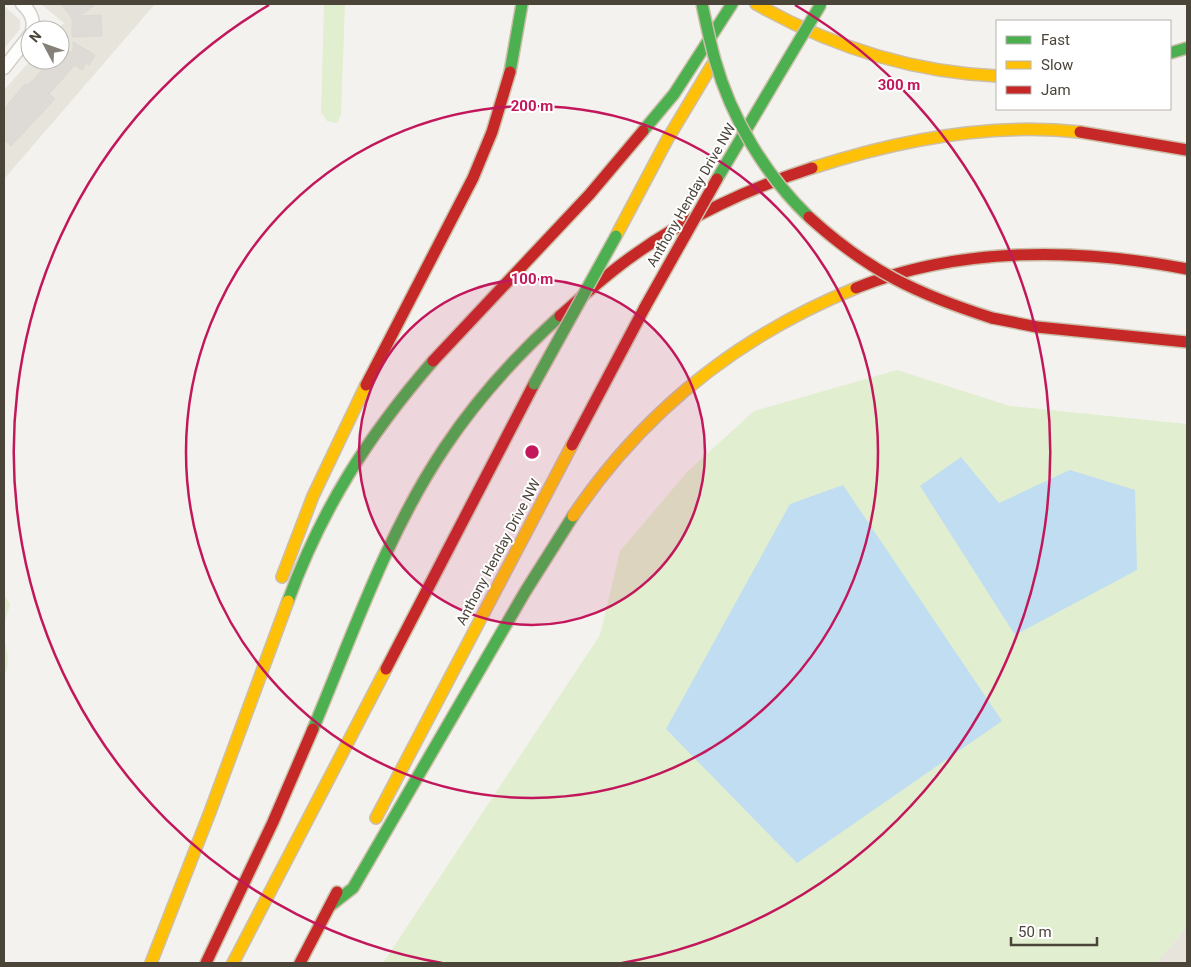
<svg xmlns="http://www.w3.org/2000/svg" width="1191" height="967" viewBox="0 0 1191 967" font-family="Roboto,sans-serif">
  <rect width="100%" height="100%" fill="#f4f2ee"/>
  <!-- residential -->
  <g fill="#e7e4dc">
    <polygon points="41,4 155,4 4,179 4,90 31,60 60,60 60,30 58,30 64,23"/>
    <polygon points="4,6 20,20 20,29 4,49"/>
    <polygon points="1187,927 1187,963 1156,963"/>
  </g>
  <!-- green -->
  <g fill="#e1eecf">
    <polygon points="324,4 345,4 341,115 337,123 327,121 321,112"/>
    <polygon points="897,370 1010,406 1187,424 1187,927 1156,963 383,963 600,635 620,551 687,472 754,411"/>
    <path d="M 4,594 L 10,604 C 8,613 3,623 4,632 C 5,648 12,662 4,677 Z"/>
  </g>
  <!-- water -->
  <g fill="#c0ddf1">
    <polygon points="961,457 999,503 1070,470 1135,490 1137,570 1015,635 920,486"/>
    <polygon points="843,485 1002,721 797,863 666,729 790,504"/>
  </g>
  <!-- building -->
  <g fill="#dedbd6" stroke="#dcd9d4">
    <polygon points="61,4 96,4 80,16 101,15 102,36 72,37 72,18"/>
    <polygon points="73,42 95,55 89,65 86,63 82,70 75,65 49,94 55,99 11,146 4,140 4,109 25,84 27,85 33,80 49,62 55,68 66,49 73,53"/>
  </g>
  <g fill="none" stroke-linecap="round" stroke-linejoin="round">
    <defs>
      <g id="street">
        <path d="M 22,4 C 30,11 35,19 32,30"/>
        <polyline points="4,68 30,35"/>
      </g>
      <g id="fast">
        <polyline points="1170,53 1187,48"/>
        <polyline points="510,72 522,4"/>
        <polyline points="643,131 674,94 732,4"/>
        <polyline points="717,179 775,81"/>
        <path d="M 288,601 C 322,508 368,436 433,361"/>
        <path d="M 313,729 C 353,634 387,533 445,447 C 477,399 517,355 560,316"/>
        <polyline points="330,906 353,888 525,592 573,516"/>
      </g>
      <g id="slow">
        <path d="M 756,4 C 832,47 910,72 997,76"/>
        <path d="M 812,168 C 898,140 990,122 1080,132"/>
        <polyline points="616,236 667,140 712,65"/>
        <path d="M 573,516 C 644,411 738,336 856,288"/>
        <polyline points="282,577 313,496 366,385"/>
        <polyline points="376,818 572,445"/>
        <polyline points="151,963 210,812 288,601"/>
        <polyline points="233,963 386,669"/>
      </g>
      <g id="jam">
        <polyline points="1080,132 1187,150"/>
        <path d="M 856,288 C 960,246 1079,248 1187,269"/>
        <path d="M 560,316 C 584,295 608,273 634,255 C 685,218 752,187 812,168"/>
        <polyline points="992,318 1037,327 1187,342"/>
        <polyline points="433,361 589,195 643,131"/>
        <polyline points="366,385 473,178 492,132 510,72"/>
        <polyline points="572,445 645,307"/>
        <polyline points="386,669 534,384"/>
        <polyline points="206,963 273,822 313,729"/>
        <polyline points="300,963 337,892"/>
      </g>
    </defs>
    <!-- street casing -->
    <use href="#street" stroke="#d2d0cb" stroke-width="15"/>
    <!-- fast casing -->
    <use href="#fast" stroke="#ccbfa9" stroke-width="14"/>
    <!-- slow casing -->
    <use href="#slow" stroke="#ccbfa9" stroke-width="14"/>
    <!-- jam casing -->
    <use href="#jam" stroke="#ccbfa9" stroke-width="14"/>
    <!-- street -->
    <use href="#street" stroke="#fdfdfc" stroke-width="12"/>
    <!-- fast -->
    <use href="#fast" stroke="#4caf50" stroke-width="11"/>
    <!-- slow -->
    <use href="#slow" stroke="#ffc107" stroke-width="11"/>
    <!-- jam -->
    <use href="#jam" stroke="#c62828" stroke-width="11"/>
    <defs>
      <g id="fast-bridge">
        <path d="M 702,4 C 706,23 710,42 715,60 C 731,118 766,176 809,217"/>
        <polyline points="775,81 821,4"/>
        <polyline points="534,384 616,236"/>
      </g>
      <g id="jam-bridge">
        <path d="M 809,217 C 868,271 917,294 992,318"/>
        <polyline points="645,307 717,179"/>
      </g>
    </defs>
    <!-- fast-bridge casing -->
    <use href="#fast-bridge" stroke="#ccbfa9" stroke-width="14" stroke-linecap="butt"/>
    <!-- jam-bridge casing -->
    <use href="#jam-bridge" stroke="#ccbfa9" stroke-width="14" stroke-linecap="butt"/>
    <!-- fast-bridge -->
    <use href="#fast-bridge" stroke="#4caf50" stroke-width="11"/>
    <!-- jam-bridge -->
    <use href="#jam-bridge" stroke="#c62828" stroke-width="11"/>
  </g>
  <!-- distance rings -->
  <circle cx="532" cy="452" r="173" fill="#c2185b" fill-opacity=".12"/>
  <g fill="none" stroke="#c2185b" stroke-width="2.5">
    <circle cx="532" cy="452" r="173"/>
    <circle cx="532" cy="452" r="346"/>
    <path d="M442 963A519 519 0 0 1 269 5M795 5A519 519 0 0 1 622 963"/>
  </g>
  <g text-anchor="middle" stroke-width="4" stroke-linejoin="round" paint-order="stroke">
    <!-- street labels -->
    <g font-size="14" fill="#4b4439" stroke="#fff">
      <text transform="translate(691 195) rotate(-60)" y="5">Anthony Henday Drive NW</text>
      <text transform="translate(498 552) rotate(-62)" y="5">Anthony Henday Drive NW</text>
    </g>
  </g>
  <circle cx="532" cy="452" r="8" fill="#c2185b" stroke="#fff" stroke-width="2.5"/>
  <g font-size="15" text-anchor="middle" font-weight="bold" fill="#c2185b" stroke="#fff" stroke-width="4" stroke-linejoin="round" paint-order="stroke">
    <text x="899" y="90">300 m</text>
    <text x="532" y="111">200 m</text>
    <text x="532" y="284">100 m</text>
  </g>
  <!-- border -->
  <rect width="1191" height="967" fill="none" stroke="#4b4439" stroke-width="10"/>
  <!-- legend -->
  <rect x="996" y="20" width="175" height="90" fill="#ffffff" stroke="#b7b4b0"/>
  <rect x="1006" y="36" width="25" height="8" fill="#4caf50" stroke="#b7b4b0"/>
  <text x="1041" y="45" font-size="15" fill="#4b4439">Fast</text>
  <rect x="1006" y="61" width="25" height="8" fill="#ffc107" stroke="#b7b4b0"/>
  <text x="1041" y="70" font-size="15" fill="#4b4439">Slow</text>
  <rect x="1006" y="86" width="25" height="8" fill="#c62828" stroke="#b7b4b0"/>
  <text x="1041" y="95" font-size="15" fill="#4b4439">Jam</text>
  <!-- north arrow -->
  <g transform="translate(45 45) rotate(311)"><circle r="24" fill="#ffffff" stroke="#b7b4b0"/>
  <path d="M0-4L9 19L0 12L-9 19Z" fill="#868178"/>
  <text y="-8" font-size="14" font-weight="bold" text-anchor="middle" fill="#4b4439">N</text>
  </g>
  <!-- scale -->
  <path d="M1011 937v8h86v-8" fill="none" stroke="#4b4439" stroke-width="2.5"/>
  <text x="1018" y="937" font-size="15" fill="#4b4439" stroke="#ffffff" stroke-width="4" paint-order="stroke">50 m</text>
</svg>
